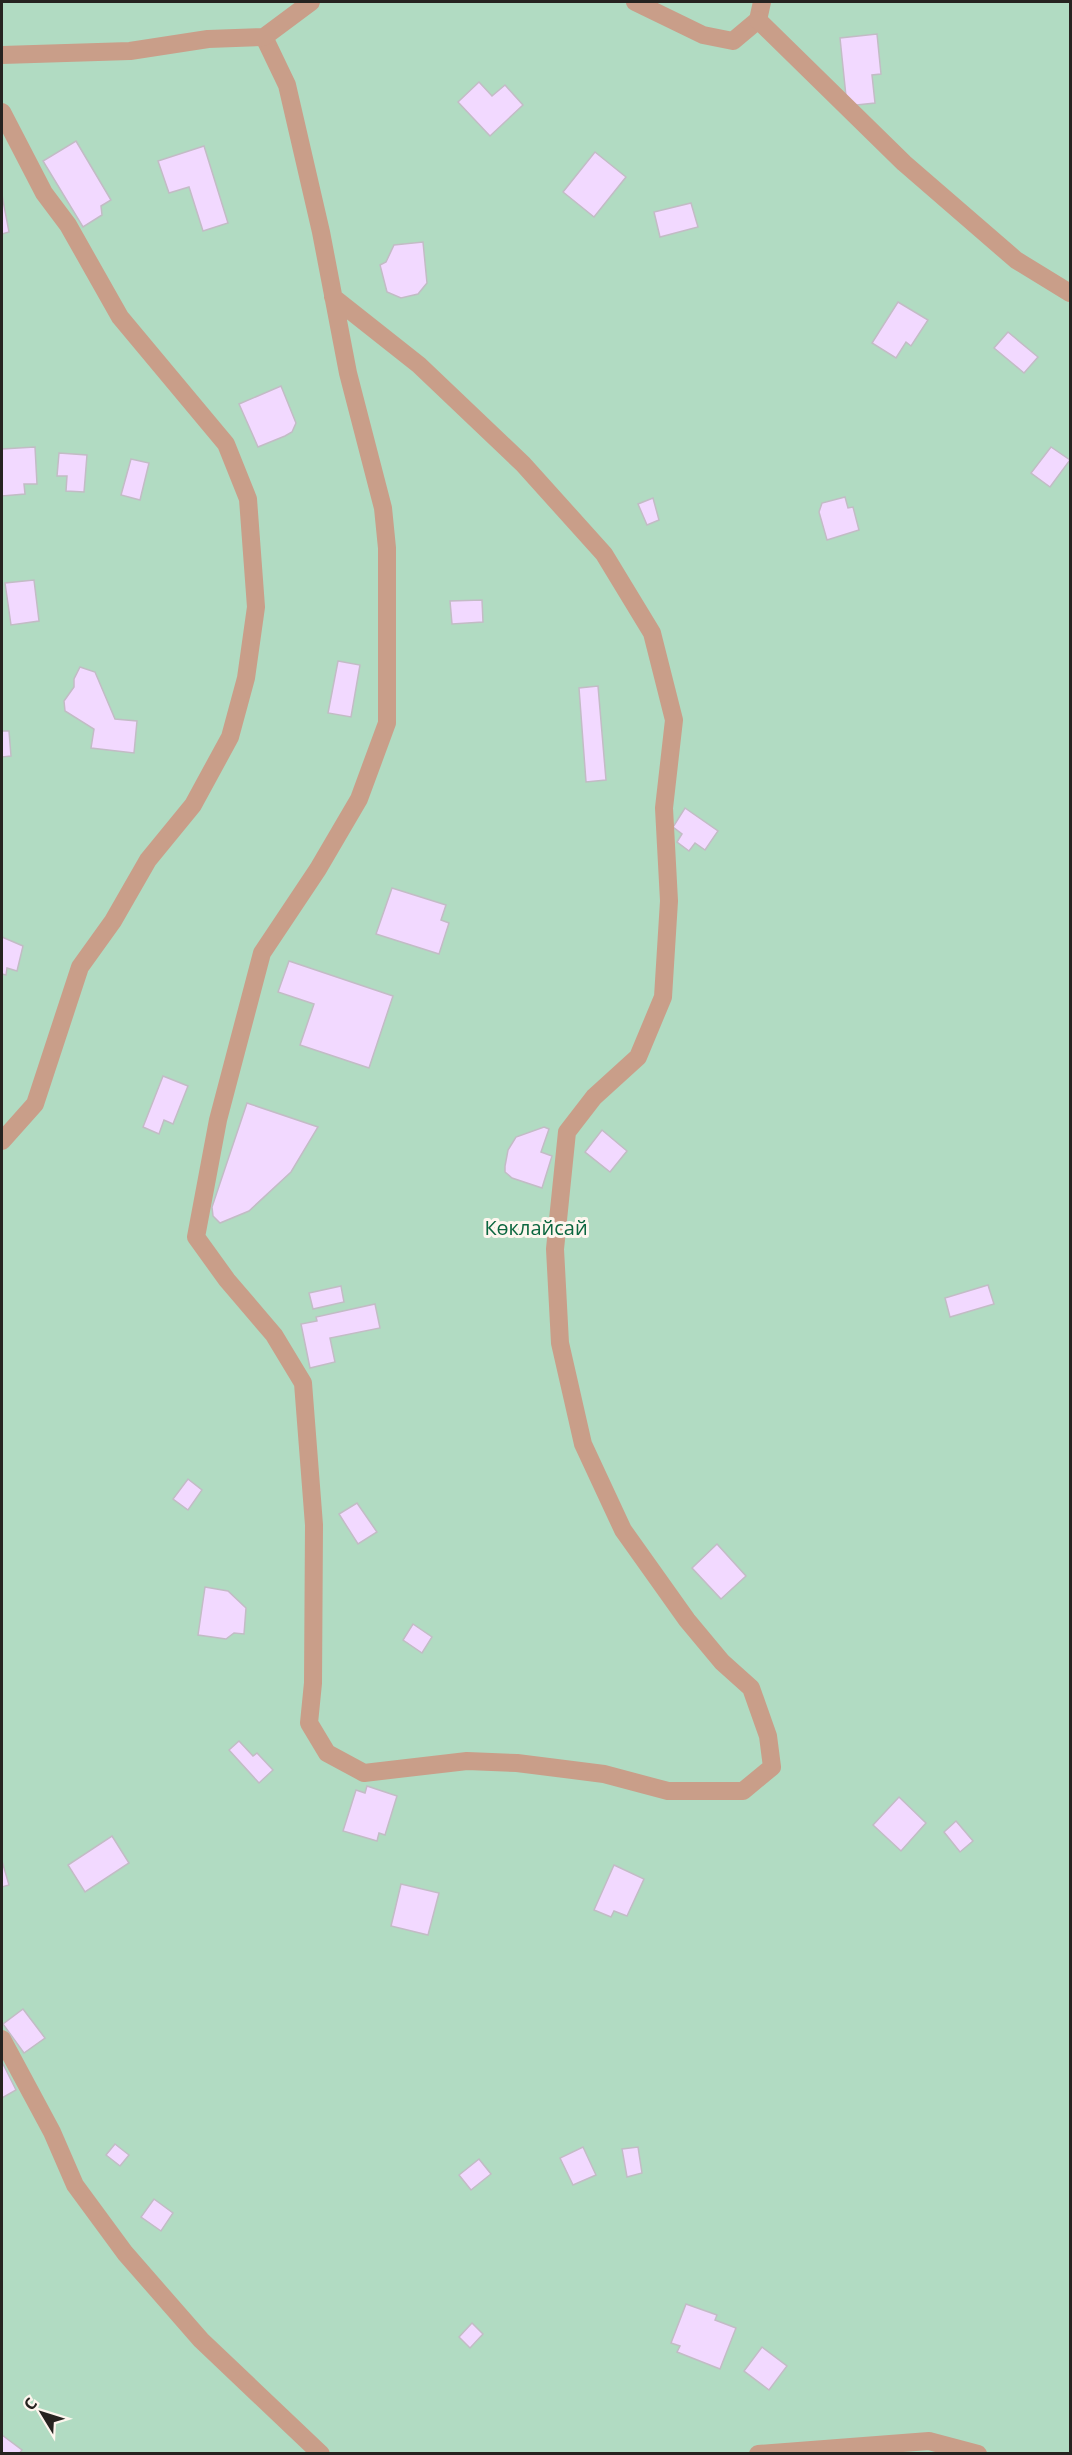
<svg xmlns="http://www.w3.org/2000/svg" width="1072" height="2455" viewBox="0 0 1072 2455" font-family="'Open Sans',sans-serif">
  <rect width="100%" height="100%" fill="#fdf6ee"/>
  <!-- green -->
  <rect fill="#b1dbc2" x="2" y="2" width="1068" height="2451"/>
  <!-- building -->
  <g fill="#f2d9ff" stroke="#c2bcc5" stroke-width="1.5">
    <polygon points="877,34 881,74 872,75 875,103 847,106 840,38"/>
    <polygon points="479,82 492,96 505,85 523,105 490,136 458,102"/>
    <polygon points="76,141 111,200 101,206 102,215 83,227 43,161"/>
    <polygon points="204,146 228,223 203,231 189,187 169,193 158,161"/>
    <polygon points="595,152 626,177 594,217 563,192"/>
    <polygon points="2,195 9,232 2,234"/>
    <polygon points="691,203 698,227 660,237 654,212"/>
    <polygon points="423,242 427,283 418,294 401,298 387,292 380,265 386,262 394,245"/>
    <polygon points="898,302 928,320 911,346 906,342 896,358 872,343"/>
    <polygon points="1008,332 1038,357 1024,373 994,348"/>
    <polygon points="281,386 296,423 292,432 285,436 258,447 239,404"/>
    <polygon points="35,447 37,484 24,484 25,494 2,496 2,449"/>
    <polygon points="1051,447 1070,460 1050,487 1031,473"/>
    <polygon points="59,453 87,455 84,492 66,491 67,476 57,476"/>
    <polygon points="131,459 149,463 140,500 121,495"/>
    <polygon points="845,497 848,508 853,507 859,530 827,540 819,512 822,503"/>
    <polygon points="653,498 659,520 647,525 638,504"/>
    <polygon points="34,580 39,621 11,625 5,583"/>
    <polygon points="482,600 483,622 452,624 450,601"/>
    <polygon points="338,661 360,665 351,717 328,713"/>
    <polygon points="80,667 95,672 115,719 137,721 134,753 91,748 94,729 65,711 64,701 74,687 74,679"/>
    <polygon points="598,686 606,780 586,782 579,688"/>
    <polygon points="2,731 9,731 11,756 2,757"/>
    <polygon points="685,808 718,831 705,850 695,843 689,851 677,842 682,834 673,827"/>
    <polygon points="392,888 446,905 441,920 449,923 439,954 376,934"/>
    <polygon points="2,937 23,946 17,971 7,968 6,975 2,974"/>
    <polygon points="289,961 393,996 369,1068 300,1045 314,1004 278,992"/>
    <polygon points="163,1076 188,1086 173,1124 164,1120 159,1134 143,1127"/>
    <polygon points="247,1103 318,1127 291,1172 249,1211 220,1223 213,1216 212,1207"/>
    <polygon points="544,1127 549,1129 541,1152 552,1156 542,1188 512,1178 505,1172 505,1166 508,1150 516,1137"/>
    <polygon points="602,1130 627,1151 610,1172 585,1152"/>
    <polygon points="988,1285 994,1304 950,1317 945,1298"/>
    <polygon points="341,1286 344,1302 313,1309 309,1293"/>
    <polygon points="375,1304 380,1328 330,1338 335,1362 310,1368 301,1324 317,1321 316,1317"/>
    <polygon points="188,1479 202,1490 188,1510 173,1499"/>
    <polygon points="357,1503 377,1532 358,1544 339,1514"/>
    <polygon points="717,1544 746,1576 721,1599 692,1568"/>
    <polygon points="205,1587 228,1591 246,1608 244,1634 234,1633 226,1639 198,1635"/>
    <polygon points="413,1624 432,1637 422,1653 403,1640"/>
    <polygon points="239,1741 253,1756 257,1753 273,1770 259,1783 229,1750"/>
    <polygon points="367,1786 397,1796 385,1835 379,1833 377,1841 343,1831 356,1790 365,1793"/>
    <polygon points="899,1797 926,1823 901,1851 873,1825"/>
    <polygon points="956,1821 973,1841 960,1852 944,1832"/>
    <polygon points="112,1836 129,1863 85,1892 68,1865"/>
    <polygon points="2,1861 9,1885 2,1887"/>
    <polygon points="614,1865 644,1879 627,1916 614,1911 611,1917 594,1910"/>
    <polygon points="401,1884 439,1893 428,1935 391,1926"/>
    <polygon points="23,2009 45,2038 24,2053 3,2024"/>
    <polygon points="2,2062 16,2090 2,2098"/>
    <polygon points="115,2144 129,2155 120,2166 106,2155"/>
    <polygon points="583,2147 596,2175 573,2185 560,2158"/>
    <polygon points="638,2147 642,2173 627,2177 622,2149"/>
    <polygon points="479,2159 491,2174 471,2190 459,2175"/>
    <polygon points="154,2199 173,2213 161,2231 141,2217"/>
    <polygon points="686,2304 717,2315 715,2320 736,2328 720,2369 677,2352 680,2346 671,2343"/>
    <polygon points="472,2323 483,2334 470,2348 459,2337"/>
    <polygon points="762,2347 787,2366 769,2390 744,2371"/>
    <polygon points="2,2435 22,2450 19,2454 2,2454"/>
  </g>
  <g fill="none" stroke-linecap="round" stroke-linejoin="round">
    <!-- minor -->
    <g stroke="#c99e89" stroke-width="18">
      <polyline points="635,2 703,35 733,41 758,20 762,2"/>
      <polyline points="758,20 904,163 1016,260 1070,293"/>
      <polyline points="264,37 287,85 321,232 348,373 383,508 387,548 387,723 359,799 318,869 262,953 218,1120 196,1237 227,1280 274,1335 303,1383 314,1525 313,1683 309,1723 327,1753 364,1773 467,1761 517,1763 604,1774 668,1791 743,1791 772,1767 768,1736 751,1688 722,1662 687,1620 623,1530 583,1444 560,1343 555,1249 567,1132 594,1097 638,1057 663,997 669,901 664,808 674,720 652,633 604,554 523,464 419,365 333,297"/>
      <polyline points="2,55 130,51 208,39 264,37 311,2"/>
      <polyline points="2,112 44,193 68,225 120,317 226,444 248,499 256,607 246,678 230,737 193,805 148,860 113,921 80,967 35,1104 2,1141"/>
      <polyline points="2,2039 52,2132 75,2185 125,2253 201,2340 321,2454"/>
      <polyline points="758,2454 929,2441 978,2454"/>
    </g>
  </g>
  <g text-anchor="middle" stroke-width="6" stroke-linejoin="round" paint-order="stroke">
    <!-- park labels -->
    <g font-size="20" fill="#0b663f" stroke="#fdf6ee">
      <text x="536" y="1235">Көклайсай</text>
    </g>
  </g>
  <!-- border -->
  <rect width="1072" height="2455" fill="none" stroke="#262320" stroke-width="6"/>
  <!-- north arrow -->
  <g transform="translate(42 2413) rotate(308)" stroke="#fdf6ee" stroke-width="4.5" paint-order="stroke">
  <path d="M0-4.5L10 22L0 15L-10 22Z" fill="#262320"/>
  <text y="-9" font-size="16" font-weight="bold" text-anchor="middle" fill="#262320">С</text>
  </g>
</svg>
